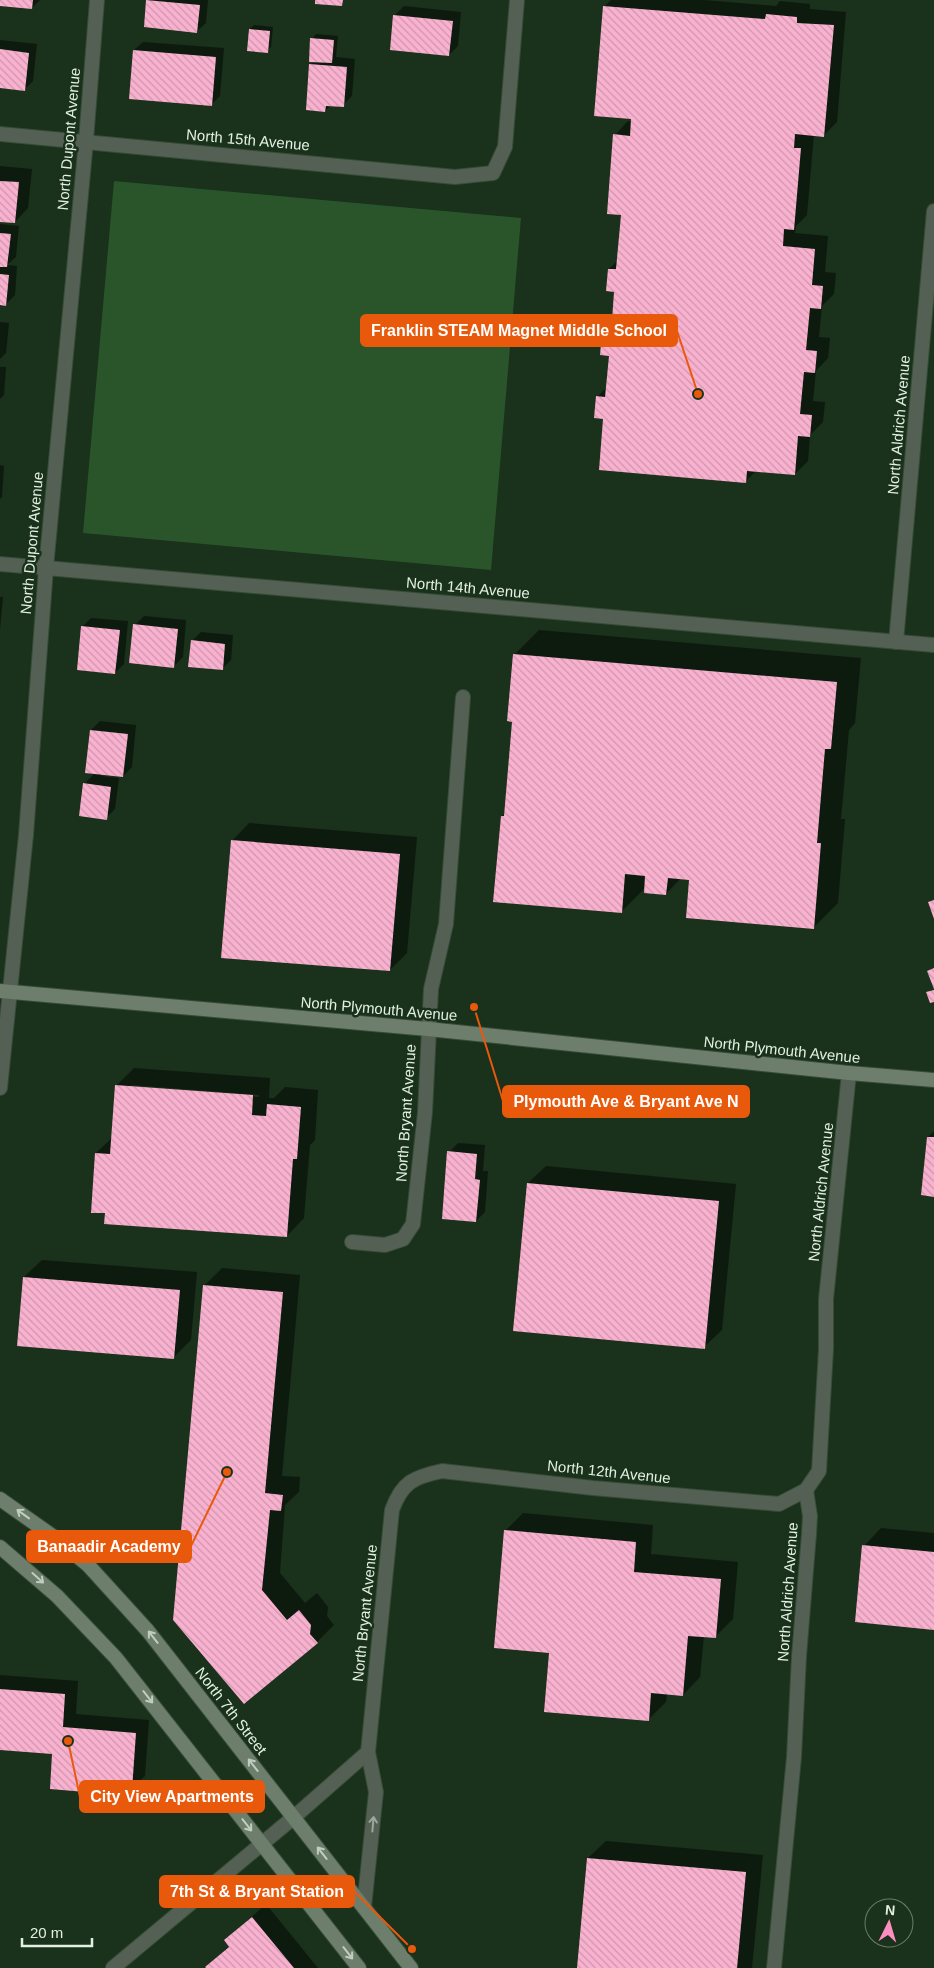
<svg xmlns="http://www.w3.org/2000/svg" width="934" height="1968" viewBox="0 0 934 1968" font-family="Helvetica,sans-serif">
  <defs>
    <pattern id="building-back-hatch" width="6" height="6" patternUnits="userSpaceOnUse" patternTransform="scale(1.25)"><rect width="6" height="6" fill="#f9b1cf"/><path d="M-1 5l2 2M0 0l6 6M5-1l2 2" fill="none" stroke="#cc97ac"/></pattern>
  </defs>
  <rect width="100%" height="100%" fill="#1a311b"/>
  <!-- park -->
  <polygon fill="#2a552b" points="114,181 521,218 491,570 83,533"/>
  <!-- shadow -->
  <g fill="#0007" fill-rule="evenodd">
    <polygon points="0,0 40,0 32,8 0,4"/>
    <polygon points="148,0 208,0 206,23 197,31 145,26"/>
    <polygon points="611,0 704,0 776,6 780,1 810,4 810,9 846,12 837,122 824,135 814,134 807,215 796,226 795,233 828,236 825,272 836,273 834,294 822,306 819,337 830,338 828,358 816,371 813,401 825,402 823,422 810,435 808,461 795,474 756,471 745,482 605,418 597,397 607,387 610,355 603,333 613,323 616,290 609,269 619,259 622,214 615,135 628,121 632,122 605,6"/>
    <polygon points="404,6 461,12 458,46 449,55 395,15"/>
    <polygon points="254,25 273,27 271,47 267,51 250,29"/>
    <polygon points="316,34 338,36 336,57 355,59 352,96 343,105 331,105 325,111 310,65 314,61 312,39"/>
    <polygon points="0,40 37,44 33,81 24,90 0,87"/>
    <polygon points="143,42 224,48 220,96 211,105 134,50"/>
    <polygon points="0,166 32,169 28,208 15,222 0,221"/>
    <polygon points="0,224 19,226 16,257 7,265 17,266 15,295 6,304 0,304"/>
    <polygon points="0,322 9,323 6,353 0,359"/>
    <polygon points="0,367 6,367 4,395 0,399"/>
    <polygon points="0,465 4,466 2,497 0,499"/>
    <polygon points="0,597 3,597 0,630"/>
    <polygon points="144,616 186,620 183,657 174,666 135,625"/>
    <polygon points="91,618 128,621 124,664 115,673 82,627"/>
    <polygon points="539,630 861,658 855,723 849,730 841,819 845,819 838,903 813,928 690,879 681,878 666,894 646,887 621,912 502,816 506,813 514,720 514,655"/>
    <polygon points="201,632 233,635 231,660 222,669 192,641"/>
    <polygon points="100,721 136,725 132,767 123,776 102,774 101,776 119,778 115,809 106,818 84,784 95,773 91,730"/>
    <polygon points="249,823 417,837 407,953 390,970 232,841"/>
    <path d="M 134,1068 L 270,1078 L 269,1098 L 274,1098 L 285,1087 L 318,1090 L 315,1140 L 310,1145 L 304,1218 L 287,1236 L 106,1212 L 96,1153 L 113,1137 L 116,1086 ZM 131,1085 L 259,1095 L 259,1097 L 131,1088 Z"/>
    <polygon points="934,1131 934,1195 928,1137"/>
    <polygon points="458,1143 485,1145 483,1171 488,1171 485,1212 476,1221 449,1152"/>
    <polygon points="546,1166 736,1184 722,1330 704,1347 528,1183"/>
    <polygon points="42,1260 197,1272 191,1340 173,1358 24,1277"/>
    <polygon points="222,1268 300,1275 282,1476 300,1477 299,1492 285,1505 280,1573 305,1603 317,1593 328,1607 327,1616 334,1625 317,1642 245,1702 204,1286"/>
    <polygon points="523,1513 653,1525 651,1554 738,1562 733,1619 715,1637 704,1636 700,1677 683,1695 667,1693 666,1702 649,1719 550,1652 505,1531"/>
    <polygon points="881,1528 934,1533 934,1629 864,1546"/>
    <polygon points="0,1675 78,1681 76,1714 149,1720 145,1776 131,1789 126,1789 120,1794 54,1753 0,1749"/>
    <polygon points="606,1841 763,1855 752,1968 578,1968 588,1858"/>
    <polygon points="266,1904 318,1968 207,1968 206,1967 230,1945 226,1940"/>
  </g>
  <!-- building -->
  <g fill="url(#building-back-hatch)">
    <polygon points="0,0 33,0 32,9 0,6"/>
    <polygon points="146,0 200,5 197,33 144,27"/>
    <polygon points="315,0 343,0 342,6 315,4"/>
    <polygon points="603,6 765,19 766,14 797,17 797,23 834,25 824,137 795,134 794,148 801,148 794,230 784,229 783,246 815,249 812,285 823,286 821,309 810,308 806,350 817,351 815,373 804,372 800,414 812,415 810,437 798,436 795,475 747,471 746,483 599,470 603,419 594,418 596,396 605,397 609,356 600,355 602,333 611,334 614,292 606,291 608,269 616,269 621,215 607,214 613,134 630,136 631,119 594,116"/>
    <polygon points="393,15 453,21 449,56 390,50"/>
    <polygon points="249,29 270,31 268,53 247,51"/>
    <polygon points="310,38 334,40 332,63 309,62"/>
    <polygon points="0,49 29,53 25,91 0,88"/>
    <polygon points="133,50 216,57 212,106 129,99"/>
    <polygon points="309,64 347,67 344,107 326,106 325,112 306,110"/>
    <polygon points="0,181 19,182 15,223 0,222"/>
    <polygon points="0,233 11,234 7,267 0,267"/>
    <polygon points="0,274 9,275 6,306 0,305"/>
    <polygon points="133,624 178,629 174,668 129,663"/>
    <polygon points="81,626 120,630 115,674 77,670"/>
    <polygon points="191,640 225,644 223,670 188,667"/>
    <polygon points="513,654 837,682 831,749 825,749 817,843 821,843 814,929 686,918 689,880 668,878 666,895 644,893 645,876 625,874 622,913 493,902 501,816 504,816 512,722 507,721"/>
    <polygon points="90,730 128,734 123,777 85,773"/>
    <polygon points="83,783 111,787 107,820 79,816"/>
    <polygon points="231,840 400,854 390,971 221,958"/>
    <polygon points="934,900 934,919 928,902"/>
    <polygon points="934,968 934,989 927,971"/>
    <polygon points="934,990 934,1002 930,1003 926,992"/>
    <polygon points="115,1085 253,1095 252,1115 266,1116 267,1104 301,1107 297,1159 293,1159 287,1237 104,1224 105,1213 91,1213 95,1153 110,1154"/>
    <polygon points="927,1137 934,1137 934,1197 921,1195"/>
    <polygon points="447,1151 477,1154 475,1179 480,1180 476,1222 442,1219"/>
    <polygon points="527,1183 719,1201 705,1349 513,1331"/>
    <polygon points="23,1277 180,1290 174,1359 17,1346"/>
    <polygon points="203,1285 283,1292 265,1493 283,1495 281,1511 270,1510 262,1590 287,1620 299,1610 311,1625 310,1634 318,1643 244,1704 173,1620"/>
    <polygon points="504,1530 636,1542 634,1572 721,1579 716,1638 688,1636 683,1696 651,1693 649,1721 544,1712 549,1653 494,1648"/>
    <polygon points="862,1545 934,1552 934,1630 855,1622"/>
    <polygon points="0,1689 65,1694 63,1727 136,1733 132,1790 121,1789 121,1795 50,1789 52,1754 0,1750"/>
    <polygon points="587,1858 746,1872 737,1968 577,1968"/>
    <polygon points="252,1917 294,1968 206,1968 205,1967 229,1947 224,1940"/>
  </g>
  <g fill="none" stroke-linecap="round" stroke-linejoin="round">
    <defs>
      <g id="minor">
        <polyline points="0,134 455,177 493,173 505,147 517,0"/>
        <polyline points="0,564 934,645"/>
        <polyline points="896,642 934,211"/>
        <polyline points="0,1088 26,835 46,568 86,141 97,0"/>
        <polyline points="352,1242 385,1245 403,1239 413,1224 425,1112 431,989 446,924 463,697"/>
        <polyline points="364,1907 376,1792 368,1752"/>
        <path d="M 113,1968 L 294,1817 L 368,1752 L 392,1510 C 402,1482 414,1477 442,1471 L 593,1488 L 779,1504 L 806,1490"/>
        <polyline points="774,1968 794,1757 799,1656 809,1534 810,1516 806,1490 819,1471 826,1349 826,1299 849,1073"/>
      </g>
      <g id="secondary">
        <polyline points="0,991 428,1029 849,1073 934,1080"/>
        <polyline points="0,1499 54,1537 88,1565 148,1631 411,1968"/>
        <polyline points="0,1547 57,1596 116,1658 359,1968"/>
      </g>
    </defs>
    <!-- minor casing -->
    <use href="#minor" stroke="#364c37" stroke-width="16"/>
    <!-- secondary casing -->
    <use href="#secondary" stroke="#364c37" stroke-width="16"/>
    <!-- minor -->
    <use href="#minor" stroke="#556055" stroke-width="14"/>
    <!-- secondary -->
    <use href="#secondary" stroke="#6d7e6c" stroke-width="14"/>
  </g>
  <!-- one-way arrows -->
  <defs><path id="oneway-shaft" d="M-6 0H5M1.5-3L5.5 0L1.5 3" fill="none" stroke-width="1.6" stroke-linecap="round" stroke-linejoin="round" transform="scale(1.25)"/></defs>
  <g stroke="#bfcebe">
    <use href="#oneway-shaft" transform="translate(23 1514) rotate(-144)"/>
    <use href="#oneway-shaft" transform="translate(38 1578) rotate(42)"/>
    <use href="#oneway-shaft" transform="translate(153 1637) rotate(-128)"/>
    <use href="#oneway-shaft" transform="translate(148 1697) rotate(52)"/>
    <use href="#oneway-shaft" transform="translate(253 1765) rotate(-128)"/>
    <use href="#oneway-shaft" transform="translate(247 1825) rotate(52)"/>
    <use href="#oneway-shaft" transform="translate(322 1853) rotate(-128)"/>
    <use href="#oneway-shaft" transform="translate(348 1953) rotate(52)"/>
  </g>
  <use stroke="#9ca89b" href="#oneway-shaft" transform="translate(373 1824) rotate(-85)"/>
  <g text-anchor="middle" stroke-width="5" stroke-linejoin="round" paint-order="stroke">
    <!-- street labels -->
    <g font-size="15" fill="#e2f0e1" stroke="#1a311b">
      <text transform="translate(69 139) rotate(-85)" y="5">North Dupont Avenue</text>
      <text transform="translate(248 140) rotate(5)" y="5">North 15th Avenue</text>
      <text transform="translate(899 425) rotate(-85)" y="5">North Aldrich Avenue</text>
      <text transform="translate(32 543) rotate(-85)" y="5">North Dupont Avenue</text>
      <text transform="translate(468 588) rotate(5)" y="5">North 14th Avenue</text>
      <text transform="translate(379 1009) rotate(5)" y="5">North Plymouth Avenue</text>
      <text transform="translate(782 1050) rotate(6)" y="5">North Plymouth Avenue</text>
      <text transform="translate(406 1113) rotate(-86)" y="5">North Bryant Avenue</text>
      <text transform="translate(821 1192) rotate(-84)" y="5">North Aldrich Avenue</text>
      <text transform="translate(609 1472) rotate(6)" y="5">North 12th Avenue</text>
      <text transform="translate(788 1592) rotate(-86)" y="5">North Aldrich Avenue</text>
      <text transform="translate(365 1613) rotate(-84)" y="5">North Bryant Avenue</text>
      <text transform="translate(231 1711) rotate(52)" y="5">North 7th Street</text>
    </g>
  </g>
  <!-- callouts -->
  <path fill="none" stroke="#e8590c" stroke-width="2" d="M698 394L677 331M474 1007L503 1101M227 1472L191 1546M68 1741L80 1797M412 1949L354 1891"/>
  <g fill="#e8590c" stroke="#1a311b" stroke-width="2">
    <circle cx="698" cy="394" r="5"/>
    <circle cx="474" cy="1007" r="5"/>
    <circle cx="227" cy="1472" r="5"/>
    <circle cx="68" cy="1741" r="5"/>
    <circle cx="412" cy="1949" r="5"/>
  </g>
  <g fill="#e8590c" stroke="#e8590c" stroke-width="2">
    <rect x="361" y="315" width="316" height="31" rx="5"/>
    <rect x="503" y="1086" width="246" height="31" rx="5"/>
    <rect x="27" y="1531" width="164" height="31" rx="5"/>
    <rect x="80" y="1781" width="184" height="31" rx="5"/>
    <rect x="160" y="1876" width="194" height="31" rx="5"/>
  </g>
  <g font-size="16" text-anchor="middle" font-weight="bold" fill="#fff">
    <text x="519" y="336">Franklin STEAM Magnet Middle School</text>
    <text x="626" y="1107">Plymouth Ave &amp; Bryant Ave N</text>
    <text x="109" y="1552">Banaadir Academy</text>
    <text x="172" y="1802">City View Apartments</text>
    <text x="257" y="1897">7th St &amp; Bryant Station</text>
  </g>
  <!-- north arrow -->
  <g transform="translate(889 1923) rotate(5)"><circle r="24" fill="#1a311b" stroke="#6a7d6a"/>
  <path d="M0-4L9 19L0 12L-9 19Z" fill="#fd8ec0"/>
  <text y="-8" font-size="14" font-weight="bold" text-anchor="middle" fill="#e2f0e1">N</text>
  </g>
  <!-- scale -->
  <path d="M22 1938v8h70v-8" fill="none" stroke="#e2f0e1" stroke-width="2.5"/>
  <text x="30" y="1938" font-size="15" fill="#e2f0e1" stroke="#1a311b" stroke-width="4" paint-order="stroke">20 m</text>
</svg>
